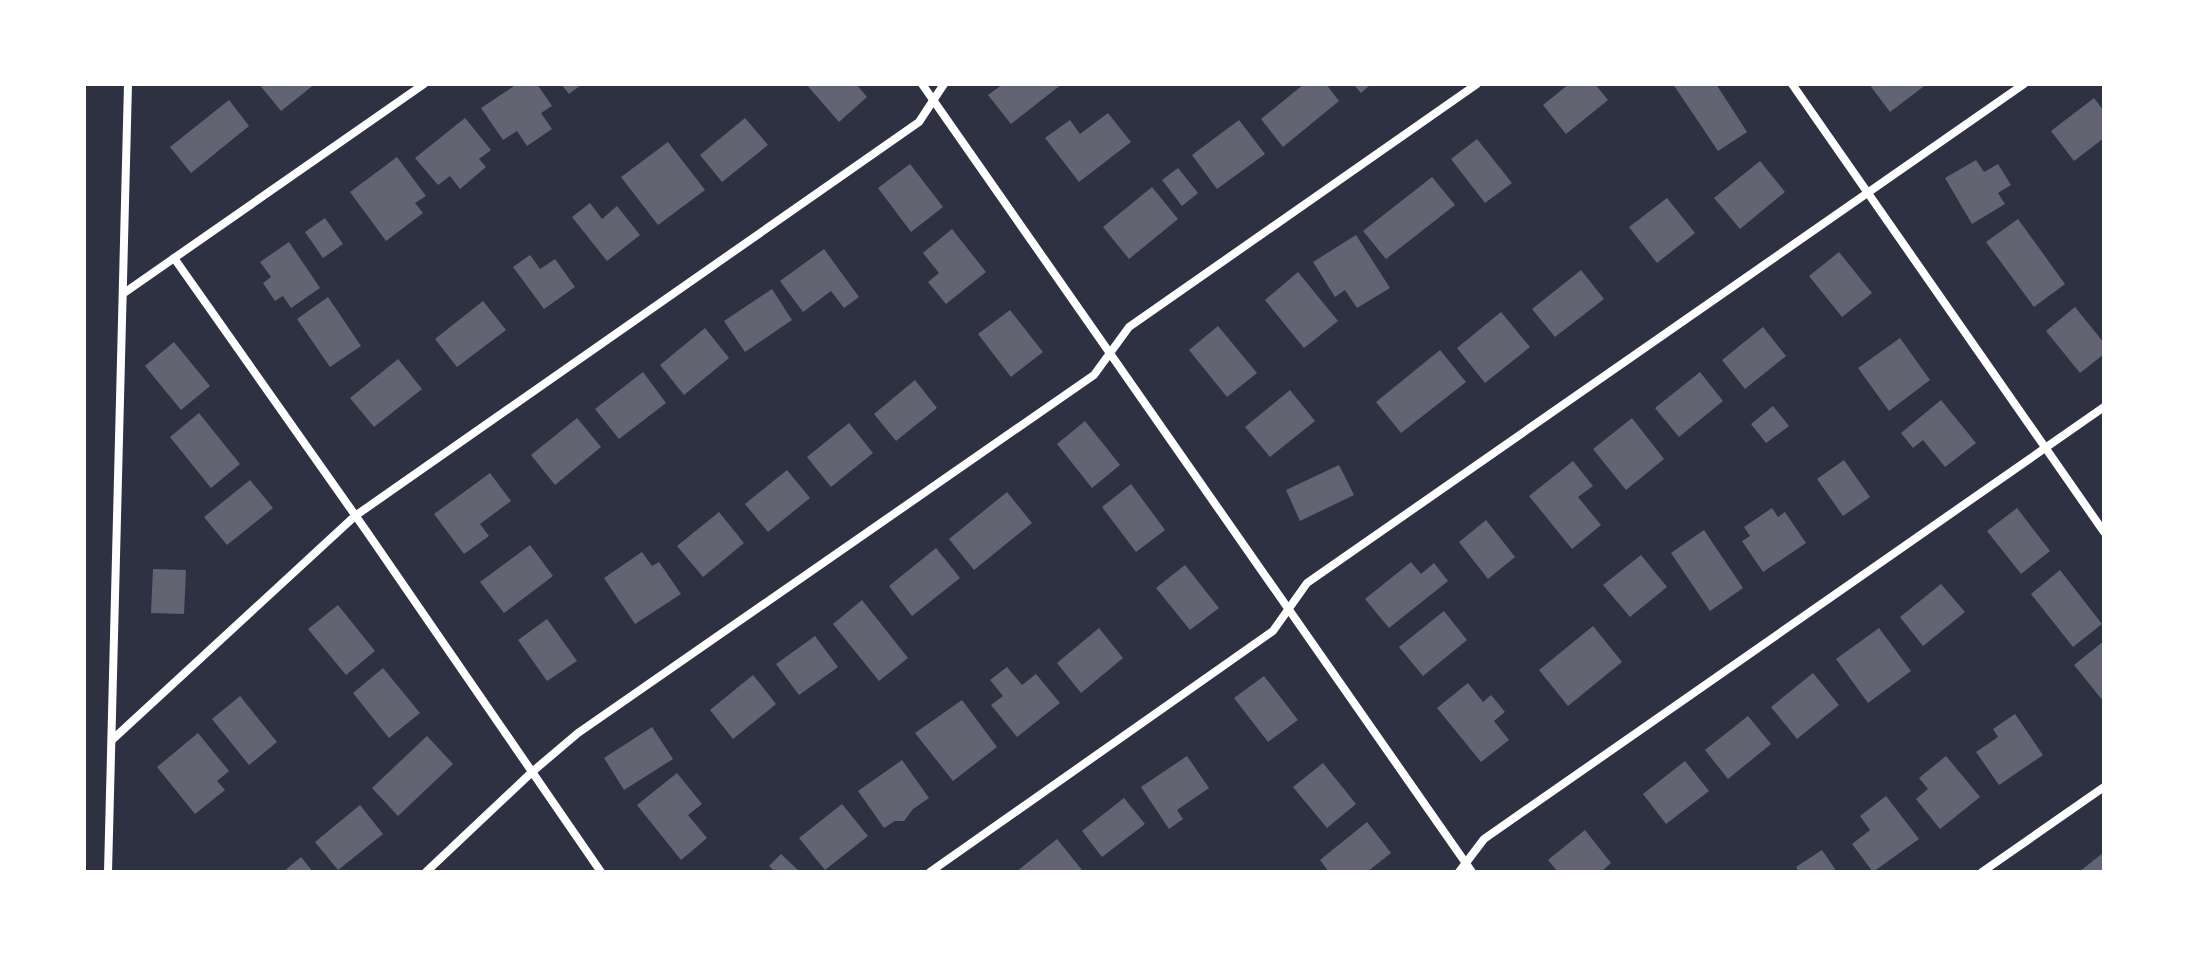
<svg xmlns="http://www.w3.org/2000/svg" width="2188" height="956" viewBox="0 0 2188 956" font-family="Mulish,sans-serif">
  <rect width="100%" height="100%" fill="#2d3142"/>
  <!-- building -->
  <g fill="#626471">
    <polygon points="259,84 315,84 281,111"/>
    <polygon points="517,84 537,84 552,106 541,113 552,129 527,146 517,131 503,140 481,108"/>
    <polygon points="561,84 582,84 569,94"/>
    <polygon points="806,84 856,84 867,97 839,122"/>
    <polygon points="1003,84 1062,84 1011,124 988,95"/>
    <polygon points="1304,84 1326,84 1339,101 1283,147 1261,119"/>
    <polygon points="1353,84 1371,84 1361,93"/>
    <polygon points="1569,84 1595,84 1608,100 1566,134 1543,105"/>
    <polygon points="1673,84 1716,84 1747,132 1718,151"/>
    <polygon points="1869,84 1927,84 1890,112"/>
    <polygon points="2094,98 2104,111 2104,138 2074,161 2051,131"/>
    <polygon points="229,100 249,126 191,173 170,147"/>
    <polygon points="1108,113 1131,142 1079,182 1045,138 1070,120 1080,134"/>
    <polygon points="465,118 491,150 479,159 486,167 460,189 450,176 438,185 415,158"/>
    <polygon points="745,118 768,145 722,182 700,155"/>
    <polygon points="1239,120 1265,154 1217,189 1192,155"/>
    <polygon points="1477,139 1512,183 1485,203 1451,159"/>
    <polygon points="668,142 705,190 658,225 621,177"/>
    <polygon points="397,157 426,196 415,203 423,213 386,241 350,192"/>
    <polygon points="1976,160 1984,172 1998,164 2011,185 1998,193 2005,204 1972,224 1945,178"/>
    <polygon points="1760,161 1785,192 1740,229 1714,198"/>
    <polygon points="910,164 943,207 911,232 878,188"/>
    <polygon points="1178,168 1198,193 1182,206 1162,180"/>
    <polygon points="1432,177 1455,205 1386,259 1363,231"/>
    <polygon points="1152,187 1178,219 1129,259 1103,227"/>
    <polygon points="1667,198 1695,233 1657,263 1629,227"/>
    <polygon points="590,203 602,219 617,206 640,235 607,261 572,217"/>
    <polygon points="325,218 343,244 323,258 305,232"/>
    <polygon points="2018,219 2065,284 2034,307 1986,242"/>
    <polygon points="952,229 986,272 946,304 928,282 939,273 923,253"/>
    <polygon points="1356,235 1390,288 1357,308 1345,290 1335,297 1313,262"/>
    <polygon points="289,242 320,288 291,308 283,296 275,301 263,283 271,277 260,262"/>
    <polygon points="824,249 859,297 844,308 831,291 803,312 780,281"/>
    <polygon points="1839,252 1872,293 1842,317 1809,276"/>
    <polygon points="530,255 540,269 555,259 575,287 544,309 513,267"/>
    <polygon points="1581,270 1604,299 1555,337 1532,309"/>
    <polygon points="1298,272 1338,321 1304,348 1265,300"/>
    <polygon points="772,289 792,320 745,352 724,321"/>
    <polygon points="328,297 361,346 330,367 297,319"/>
    <polygon points="483,301 506,330 457,367 435,339"/>
    <polygon points="2075,307 2104,343 2104,354 2080,373 2046,331"/>
    <polygon points="1010,310 1043,352 1011,377 978,334"/>
    <polygon points="1501,312 1530,347 1485,383 1457,348"/>
    <polygon points="1218,326 1257,373 1227,397 1189,350"/>
    <polygon points="1763,327 1786,356 1745,389 1722,360"/>
    <polygon points="705,328 729,358 684,395 660,365"/>
    <polygon points="1900,338 1930,380 1889,411 1858,368"/>
    <polygon points="174,342 210,386 181,410 145,366"/>
    <polygon points="1440,350 1466,382 1401,433 1376,402"/>
    <polygon points="398,359 422,389 374,427 350,398"/>
    <polygon points="643,372 666,403 619,439 595,409"/>
    <polygon points="1700,372 1723,401 1679,437 1655,408"/>
    <polygon points="915,380 937,408 896,441 874,414"/>
    <polygon points="1290,390 1315,421 1270,457 1245,427"/>
    <polygon points="1941,400 1976,443 1945,467 1923,440 1913,448 1901,433"/>
    <polygon points="1773,406 1789,426 1766,443 1751,424"/>
    <polygon points="199,413 240,464 211,488 170,437"/>
    <polygon points="577,418 601,447 555,485 531,455"/>
    <polygon points="1632,418 1664,459 1626,490 1593,449"/>
    <polygon points="1085,421 1120,465 1092,488 1057,444"/>
    <polygon points="849,423 873,453 831,487 807,457"/>
    <polygon points="1844,460 1870,497 1843,516 1817,479"/>
    <polygon points="1573,461 1593,486 1578,497 1601,525 1572,549 1529,496"/>
    <polygon points="1339,465 1354,495 1300,521 1286,490"/>
    <polygon points="787,470 810,498 768,532 745,504"/>
    <polygon points="490,473 511,501 480,524 489,536 464,554 434,514"/>
    <polygon points="250,480 273,508 227,545 204,517"/>
    <polygon points="1131,484 1165,530 1136,552 1102,507"/>
    <polygon points="1007,492 1032,523 974,570 949,539"/>
    <polygon points="1772,508 1778,517 1785,512 1806,543 1763,572 1742,541 1750,536 1744,527"/>
    <polygon points="2017,508 2050,551 2021,574 1987,531"/>
    <polygon points="719,512 744,543 703,577 677,546"/>
    <polygon points="1486,520 1515,557 1488,579 1459,542"/>
    <polygon points="1704,530 1743,588 1710,611 1671,553"/>
    <polygon points="530,545 553,576 504,613 480,582"/>
    <polygon points="936,548 960,578 912,616 889,586"/>
    <polygon points="642,552 652,566 659,562 681,594 635,624 604,578"/>
    <polygon points="1641,555 1667,587 1630,617 1603,585"/>
    <polygon points="1411,562 1421,574 1434,563 1448,581 1389,628 1365,599"/>
    <polygon points="1185,565 1219,608 1190,630 1156,588"/>
    <polygon points="153,569 186,570 184,614 151,613"/>
    <polygon points="2060,570 2102,624 2073,647 2031,594"/>
    <polygon points="1941,584 1965,612 1923,646 1900,617"/>
    <polygon points="862,600 908,658 879,681 833,624"/>
    <polygon points="338,605 375,651 346,675 308,629"/>
    <polygon points="1444,611 1467,640 1423,676 1399,647"/>
    <polygon points="547,619 577,661 547,681 518,640"/>
    <polygon points="1593,626 1622,662 1568,706 1539,670"/>
    <polygon points="1099,628 1123,658 1081,693 1057,663"/>
    <polygon points="1879,628 1911,671 1868,703 1836,659"/>
    <polygon points="815,636 838,667 799,695 776,664"/>
    <polygon points="2104,641 2104,702 2074,665"/>
    <polygon points="1007,667 1022,685 1036,674 1060,703 1017,737 991,705 1003,696 990,680"/>
    <polygon points="383,668 420,713 389,738 353,693"/>
    <polygon points="1813,673 1839,705 1797,739 1771,707"/>
    <polygon points="753,675 776,704 733,739 710,710"/>
    <polygon points="1264,676 1298,720 1268,742 1234,698"/>
    <polygon points="1468,683 1483,702 1491,695 1505,712 1494,721 1509,740 1481,762 1437,708"/>
    <polygon points="240,696 277,742 249,765 212,719"/>
    <polygon points="962,700 997,747 953,781 915,733"/>
    <polygon points="2015,714 2043,755 1999,785 1976,752 1998,737 1993,729"/>
    <polygon points="1748,716 1771,744 1728,779 1705,750"/>
    <polygon points="652,727 673,759 624,790 604,758"/>
    <polygon points="198,733 229,771 217,781 225,790 195,814 157,767"/>
    <polygon points="427,736 453,764 398,816 372,788"/>
    <polygon points="1187,756 1209,788 1177,810 1183,819 1169,829 1141,787"/>
    <polygon points="1946,756 1980,797 1940,829 1916,799 1928,789 1919,778"/>
    <polygon points="902,760 929,798 913,809 904,821 895,821 884,828 858,791"/>
    <polygon points="1685,761 1709,791 1666,824 1643,794"/>
    <polygon points="1323,763 1356,804 1327,828 1293,787"/>
    <polygon points="677,773 702,804 688,815 707,838 681,860 637,805"/>
    <polygon points="1886,796 1919,839 1873,872 1852,844 1870,830 1860,816"/>
    <polygon points="1124,798 1145,824 1102,857 1082,831"/>
    <polygon points="842,804 868,836 825,870 799,838"/>
    <polygon points="360,805 383,834 338,870 315,842"/>
    <polygon points="1367,822 1391,853 1367,872 1329,872 1320,860"/>
    <polygon points="1585,830 1611,863 1601,872 1558,872 1548,860"/>
    <polygon points="1057,839 1082,870 1079,872 1016,872"/>
    <polygon points="1822,850 1837,872 1799,872 1796,867"/>
    <polygon points="2104,852 2104,872 2079,872"/>
    <polygon points="781,854 800,872 775,872 769,866"/>
    <polygon points="301,857 313,872 283,872"/>
  </g>
  <g fill="none" stroke-linecap="round" stroke-linejoin="round">
    <!-- minor -->
    <g stroke="#fff" stroke-width="8">
      <polyline points="922,84 1472,872"/>
      <polyline points="1792,84 2104,532"/>
      <polyline points="174,258 367,532 601,872"/>
      <polyline points="124,293 424,84"/>
      <polyline points="112,740 355,516 919,122 944,84"/>
      <polyline points="108,872 128,84"/>
      <polyline points="426,872 532,772 578,733 1094,375 1129,327 1477,84"/>
      <polyline points="930,872 1273,631 1307,583 2024,84"/>
      <polyline points="1459,872 1484,839 2104,407"/>
      <polyline points="1982,872 2104,787"/>
    </g>
  </g>
  <!-- border -->
  <rect width="2188" height="956" fill="none" stroke="#ffffff" stroke-width="172"/>
</svg>
